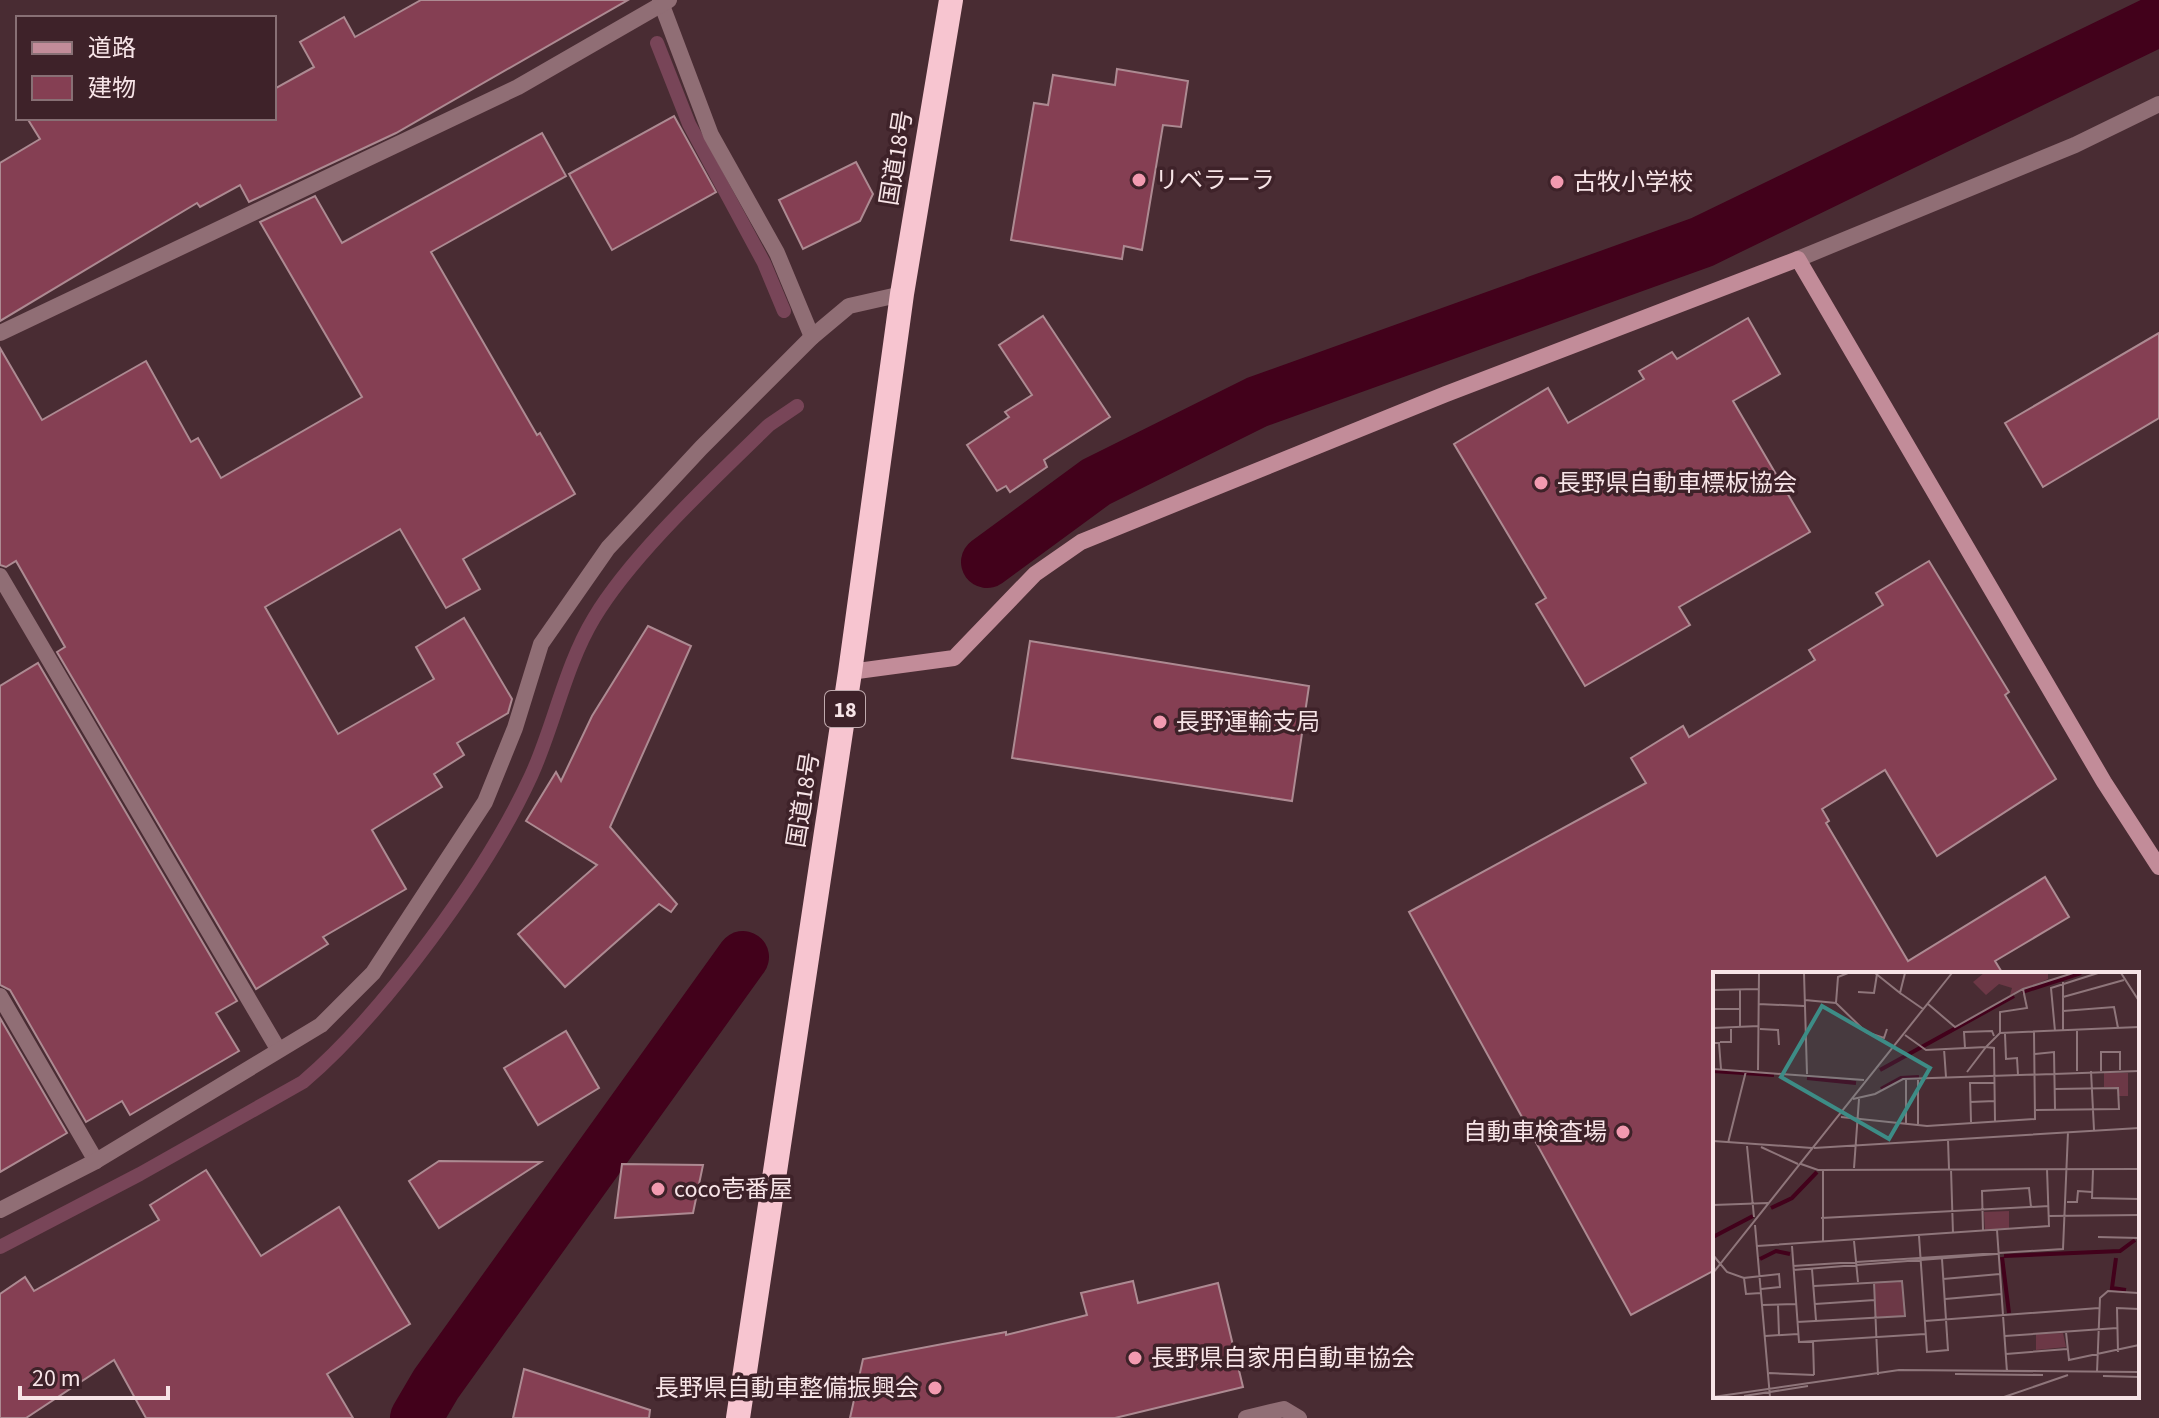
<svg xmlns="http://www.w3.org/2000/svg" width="2159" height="1418" viewBox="0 0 2159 1418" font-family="'Source Sans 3','Noto Sans JP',sans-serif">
  <rect width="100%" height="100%" fill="#492c33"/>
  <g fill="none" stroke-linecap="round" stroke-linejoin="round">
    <!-- stream -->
    <g stroke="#784558" stroke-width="14">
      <polyline points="657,43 689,124 764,263 784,311"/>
      <path d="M 0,1247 L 140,1174 L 303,1082 C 383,1014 487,872 531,776 C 554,726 565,666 594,618 C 633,553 714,479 769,425 L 797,406"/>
    </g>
    <!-- canal -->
    <g stroke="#42011b" stroke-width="52">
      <polyline points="987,562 1096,482 1257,402 1702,242 2159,20"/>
      <polyline points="416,1418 436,1384 743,957"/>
    </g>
  </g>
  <!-- building -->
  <g fill="#853f53" stroke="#ad8a92" stroke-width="2">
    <polygon points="421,0 628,0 396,133 249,202 240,185 200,207 197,203 0,321 0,163 40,139 27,118 274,118 274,89 314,67 300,42 344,17 355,37"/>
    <polygon points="1117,69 1188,81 1181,127 1163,125 1142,250 1124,246 1122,259 1011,240 1034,103 1048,105 1053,75 1115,85"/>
    <polygon points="674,116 716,192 612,250 569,174"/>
    <polygon points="542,133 566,176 431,252 537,435 540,433 575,494 463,559 480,589 446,608 400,529 265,607 338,734 434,679 416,647 464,618 512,699 508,713 457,743 464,755 434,774 442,787 372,830 406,889 323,937 328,944 256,989 57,652 65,647 16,561 6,567 0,565 0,348 42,420 146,361 191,442 198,438 221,478 362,397 260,222 315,196 342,243"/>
    <polygon points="856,162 873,194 860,221 803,249 779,200"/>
    <polygon points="1043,316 1110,417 1044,460 1047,467 1010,492 1006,486 997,491 967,445 1009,417 1005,412 1032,395 999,345"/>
    <polygon points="1748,318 1780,374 1733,401 1810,532 1679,607 1690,625 1585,686 1536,604 1546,598 1454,444 1548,388 1568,423 1644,379 1639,371 1672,352 1677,359"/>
    <polygon points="2159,333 2159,418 2043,487 2005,423"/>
    <polygon points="1929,561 2009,692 2005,695 2056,779 1937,856 1885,770 1822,809 1829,821 1826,823 1908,961 2045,877 2069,917 1995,961 2003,974 1715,974 1715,1270 1631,1315 1409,912 1646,783 1631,758 1683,726 1689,737 1815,660 1809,650 1883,605 1876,593"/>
    <polygon points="648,626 691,646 610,827 677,904 671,912 659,904 565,987 518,934 597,865 526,821 556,772 561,781 592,716"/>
    <polygon points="1030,641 1309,686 1292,801 1012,758"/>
    <polygon points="38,663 237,1001 216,1013 239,1051 130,1115 122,1101 86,1122 10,990 0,985 0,686"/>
    <polygon points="0,1018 67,1133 0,1172"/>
    <polygon points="566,1031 599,1088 538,1125 504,1068"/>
    <polygon points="439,1161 541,1162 439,1228 409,1181"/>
    <polygon points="622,1164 703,1165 693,1213 615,1218"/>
    <polygon points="206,1170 261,1256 339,1207 410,1324 327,1374 353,1418 146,1418 114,1360 26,1418 0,1418 0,1294 25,1277 34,1291 159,1220 150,1205"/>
    <polygon points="1133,1281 1138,1303 1218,1283 1243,1387 1115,1418 850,1418 863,1359 1006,1332 1006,1335 1087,1315 1081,1293"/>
    <polygon points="524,1369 650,1410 649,1418 513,1418"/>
  </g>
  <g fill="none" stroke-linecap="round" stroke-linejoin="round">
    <!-- street -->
    <g stroke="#906e75" stroke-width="16">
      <polyline points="660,0 711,135 777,253 812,337"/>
      <polyline points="1798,259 2075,145 2159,104"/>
      <polyline points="0,333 518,87 669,0"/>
      <polyline points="0,576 278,1049"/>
      <polyline points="0,996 96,1161"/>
      <polyline points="0,1210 96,1161 321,1025 373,973 485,802 515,728 541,644 608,548 701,448 812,337 849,306 902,294"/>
      <polyline points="1246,1418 1284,1409 1299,1418"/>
    </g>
    <!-- secondary -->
    <polyline stroke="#c28c99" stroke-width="16" points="850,672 954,658 1035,574 1081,542 1446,394 1798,259 2104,782 2159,867"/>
    <!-- highway -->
    <polyline stroke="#f7c5d0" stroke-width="24" points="738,1418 850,672 902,294 951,0"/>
  </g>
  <!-- markers -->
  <g fill="#f29ab0" stroke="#3e2229" stroke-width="3">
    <circle cx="1139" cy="180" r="8"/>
    <circle cx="1557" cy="182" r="8"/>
    <circle cx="1541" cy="483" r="8"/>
    <circle cx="1160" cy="722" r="8"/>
    <circle cx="1623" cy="1132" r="8"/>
    <circle cx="658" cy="1189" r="8"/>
    <circle cx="1135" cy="1358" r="8"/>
    <circle cx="935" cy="1388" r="8"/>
  </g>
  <g text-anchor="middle" stroke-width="7" stroke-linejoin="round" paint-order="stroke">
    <!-- shield labels -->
    <rect fill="#3e2229" stroke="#c0aaae" stroke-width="2" x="825" y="691" width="40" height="36" rx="6"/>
    <g font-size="22" font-weight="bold" fill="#f7e4e7">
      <text x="845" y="717">18</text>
    </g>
    <!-- street labels -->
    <g font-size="24" fill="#f7e4e7" stroke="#3e2229">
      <text transform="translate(896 158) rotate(-81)" y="8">国道18号</text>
      <text transform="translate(803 800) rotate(-81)" y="8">国道18号</text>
    </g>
    <!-- poi labels -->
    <g font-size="24" fill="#f7e4e7" stroke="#3e2229" text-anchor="start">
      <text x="1155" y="188">リベラーラ</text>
      <text x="1573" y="190">古牧小学校</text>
      <text x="1557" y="491">長野県自動車標板協会</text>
      <text x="1176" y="730">長野運輸支局</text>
      <text x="1607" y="1140" text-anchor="end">自動車検査場</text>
      <text x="674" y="1197">coco壱番屋</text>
      <text x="1151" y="1366">長野県自家用自動車協会</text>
      <text x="919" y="1396" text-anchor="end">長野県自動車整備振興会</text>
    </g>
  </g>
  <!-- overview -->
  <g transform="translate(1713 972)">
    <rect width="426" height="426" fill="#492c33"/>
    <path d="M 271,1 L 335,1 L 335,7 L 297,23 L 299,16 L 286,12 L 273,23 L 260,10 ZM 391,101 L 415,101 L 415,124 L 406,124 L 406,115 L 391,115 ZM 296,239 L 296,256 L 272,258 L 271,240 ZM 189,309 L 192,344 L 163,346 L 161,310 ZM 323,362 L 350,361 L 353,375 L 323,378 Z" fill="#6c3846"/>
    <path fill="none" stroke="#42011b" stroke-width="4" d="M 309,20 L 368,1M 167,98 L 301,24M 0,99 L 61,103M 94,106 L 143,111M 168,117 L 188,106 L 206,105M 58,236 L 79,226 L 104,200M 0,265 L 40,244M 291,284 L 407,279 L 422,268M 289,285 L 296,341M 403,286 L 399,316 L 413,318M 47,287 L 63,279 L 77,282"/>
    <path fill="none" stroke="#8f767b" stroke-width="2" d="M 91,1 L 94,102M 162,1 L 187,21 L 192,1M 408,1 L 426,29M 350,10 L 350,58M 0,18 L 45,17M 145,20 L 161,21 L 164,2M 187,21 L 210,37M 350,25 L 411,8M 92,28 L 123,31 L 153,60 L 171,66 L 174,57M 123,31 L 125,5 L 135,1M 45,32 L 91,34M 215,32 L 242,55 L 310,17 L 360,1M 0,37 L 27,37M 350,39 L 401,35 L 405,56M 27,55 L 27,18M 0,56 L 46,54M 47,57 L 65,58 L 66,73M 364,57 L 364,99M 342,59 L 338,16 L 385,1M 287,61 L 287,40 L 314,36 L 310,17M 292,62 L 293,87 L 304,86 L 305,103M 192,63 L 213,78 L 273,75 L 287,61 L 426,55M 7,70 L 18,70 L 18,55M 0,71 L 6,71 L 8,97M 252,76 L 251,60 L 279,59 L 281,64M 231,77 L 233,105M 322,82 L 341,80 L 342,137M 0,97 L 151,108M 45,98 L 46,1M 378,99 L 381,158M 388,99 L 388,80 L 407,80 L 407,98M 254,100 L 273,75 L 281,76 L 282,149M 205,106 L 205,152M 193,107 L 193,151M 140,127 L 162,122 L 190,107 L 426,99M 257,130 L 282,129M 323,138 L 406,137 L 405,116 L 342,117M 128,145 L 214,154 L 322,147 L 321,60M 258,150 L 257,111 L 282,111M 235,168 L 236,197M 0,169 L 99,176M 15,171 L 33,99M 34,174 L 41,245M 48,175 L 85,192M 101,176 L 426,156M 88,192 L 105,198 L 426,197M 141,196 L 146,127M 238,197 L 240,262M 380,198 L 379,226 L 426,227M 354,230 L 364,230 L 365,219 L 379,220M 0,233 L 55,231M 336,244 L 426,243M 108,246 L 336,234M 42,253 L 57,425M 284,258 L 294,400M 270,259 L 269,219 L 316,216 L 318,235M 206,264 L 214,380 L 235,378 L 229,287M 385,265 L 426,266M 141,269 L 145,310M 110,271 L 110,198M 44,274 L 336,254 L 334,197M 79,274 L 86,370 L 212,362M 0,283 L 14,300 L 31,306M 80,294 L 350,277 L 355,160M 99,297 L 103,348M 80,298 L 284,282M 0,301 L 239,1M 426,303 L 426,359M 230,307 L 287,302M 161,310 L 165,403M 48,317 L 67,315 L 66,302 L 31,306 L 33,322 L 48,321M 232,327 L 289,322M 102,332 L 162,328M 49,333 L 83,332M 65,333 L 66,363M 212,349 L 386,336M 84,350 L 192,344 L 189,309 L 101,314M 353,360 L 356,388 L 426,373M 52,364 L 85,362M 292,364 L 404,356M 100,369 L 101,403M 405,380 L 404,336 L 426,337M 293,382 L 354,377M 384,400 L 387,326 L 395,319 L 425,321M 56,401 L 101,403M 242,402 L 330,403M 390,404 L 426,405M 31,424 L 95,414M 0,425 L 186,398 L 426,400M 236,425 L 262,425M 291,425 L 355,403"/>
    <path fill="#3d8c86" fill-opacity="0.15" stroke="#3d8c86" stroke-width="4" d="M 109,34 L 217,96 L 176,167 L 68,105 Z"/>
    <rect width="426" height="426" fill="none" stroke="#f7e4e7" stroke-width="4"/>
  </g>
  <!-- legend -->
  <rect x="16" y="16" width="260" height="104" fill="#3e2229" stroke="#887075" stroke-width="2"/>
  <rect x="32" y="42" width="40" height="12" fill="#c28c99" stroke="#887075" stroke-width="2"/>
  <text x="88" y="56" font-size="24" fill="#f7e4e7">道路</text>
  <rect x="32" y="76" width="40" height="24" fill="#853f53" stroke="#887075" stroke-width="2"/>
  <text x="88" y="96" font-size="24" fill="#f7e4e7">建物</text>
  <!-- scale -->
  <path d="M20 1386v12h148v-12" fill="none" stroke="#f7e4e7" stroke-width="4"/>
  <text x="32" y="1386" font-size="24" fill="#f7e4e7" stroke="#3e2229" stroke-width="6" paint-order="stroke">20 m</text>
</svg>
